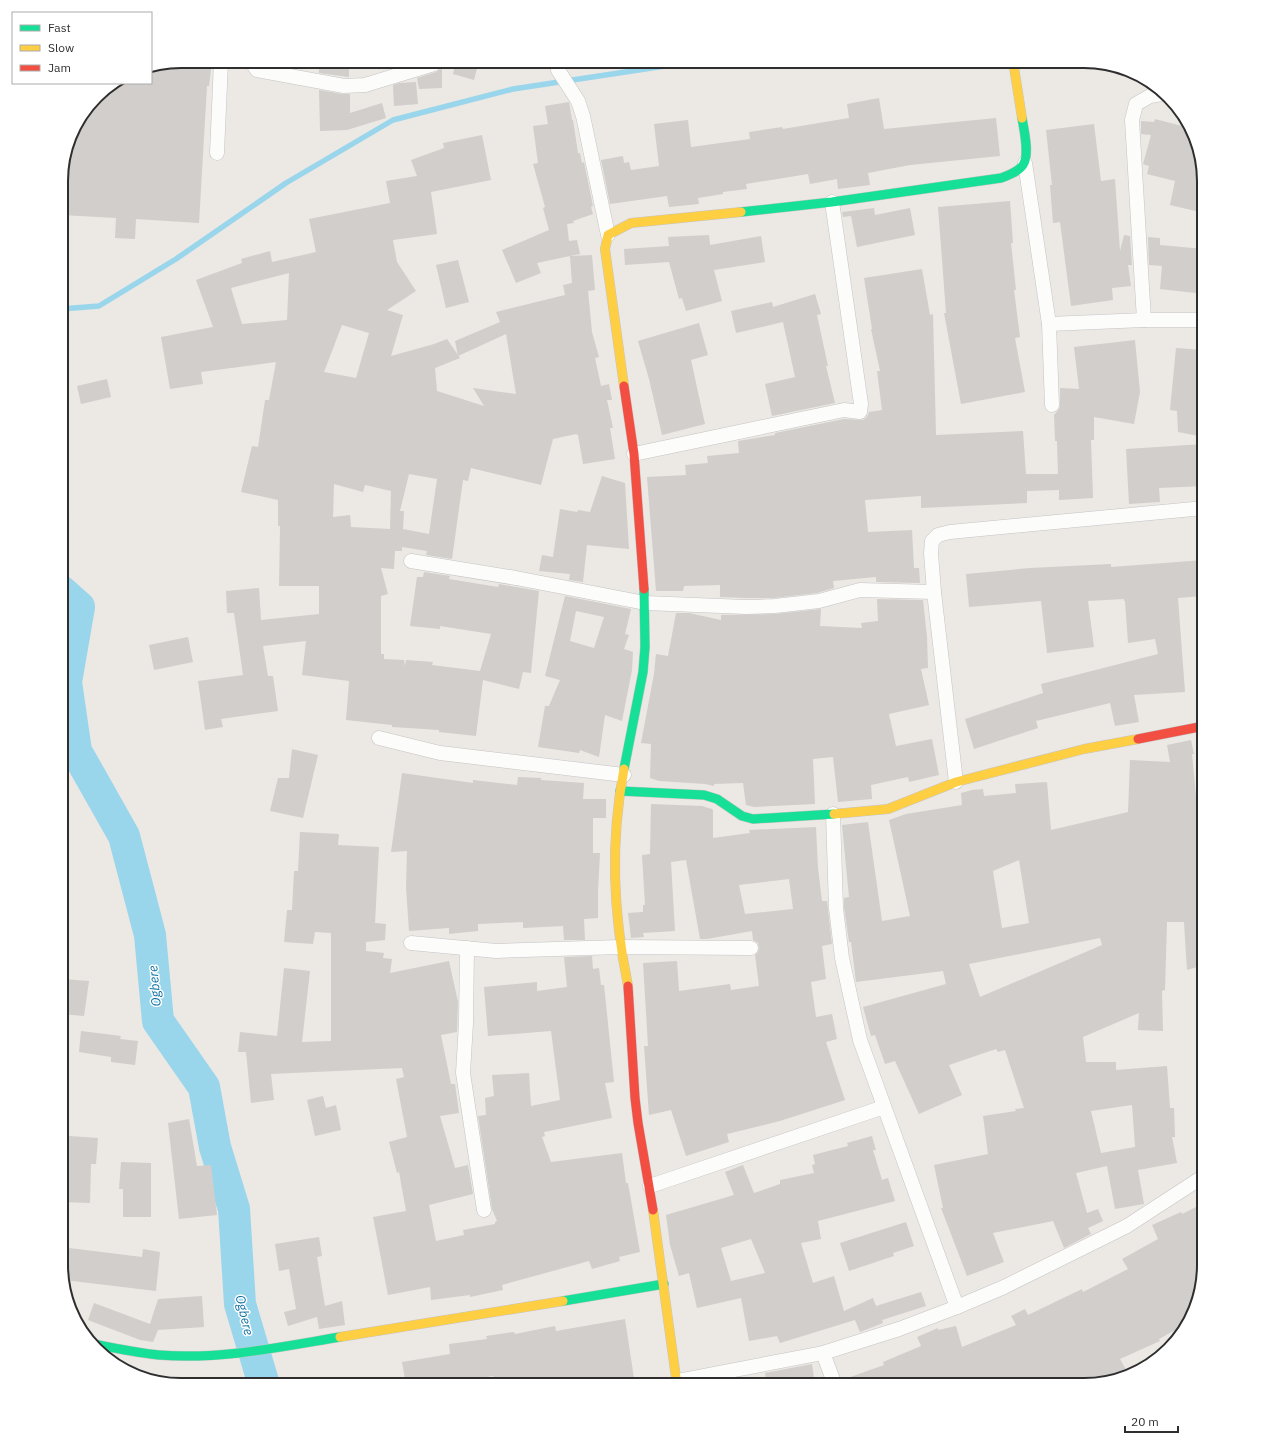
<svg xmlns="http://www.w3.org/2000/svg" width="1265" height="1446" viewBox="0 0 1265 1446" font-family="'IBM Plex Sans',sans-serif">
  <rect width="100%" height="100%" fill="#ece8e4"/>
  <g fill="none" stroke-linecap="round" stroke-linejoin="round">
    <!-- stream -->
    <polyline stroke="#99d6ec" stroke-width="5.5" points="61,309 99,306 176,259 286,183 393,120 513,89 698,61"/>
    <!-- river -->
    <polyline stroke="#99d6ec" stroke-width="32" points="61,591 79,607 66,682 76,751 124,836 150,935 158,1021 204,1087 215,1147 234,1209 240,1304 264,1385"/>
  </g>
  <!-- building -->
  <g fill="#d1cecb" fill-rule="evenodd">
    <polygon points="181,61 212,61 209,86 207,86 199,223 136,219 135,239 115,238 116,218 61,215 61,173 73,128 102,91 114,83 151,83 151,67"/>
    <polygon points="319,61 349,61 349,77 319,73"/>
    <polygon points="456,61 479,61 474,80 453,74"/>
    <polygon points="441,69 442,69 442,88 419,89 417,78 436,72"/>
    <polygon points="416,82 418,104 394,106 393,85 399,83"/>
    <polygon points="319,90 342,94 350,94 350,113 382,103 386,118 347,130 320,131"/>
    <polygon points="879,98 884,129 996,118 1000,156 910,165 868,173 870,185 838,189 837,179 810,184 808,174 746,184 747,189 723,192 723,194 698,198 699,204 669,207 667,196 610,204 601,160 623,156 624,163 629,162 631,170 659,166 654,124 688,120 691,147 750,139 749,132 782,127 783,129 849,118 847,104"/>
    <path d="M 569,102 L 572,120 L 573,120 L 578,153 L 580,153 L 582,163 L 584,162 L 593,206 L 591,207 L 593,214 L 573,221 L 574,223 L 567,224 L 569,241 L 577,240 L 580,254 L 570,256 L 592,255 L 595,290 L 588,291 L 592,332 L 599,357 L 595,358 L 601,386 L 609,384 L 612,400 L 607,400 L 613,428 L 610,428 L 615,459 L 583,464 L 578,435 L 576,434 L 553,439 L 541,485 L 471,468 L 468,481 L 463,480 L 452,559 L 426,555 L 427,551 L 402,547 L 402,551 L 395,551 L 394,569 L 381,568 L 388,594 L 381,596 L 381,654 L 384,654 L 384,659 L 404,660 L 405,666 L 406,660 L 433,662 L 432,665 L 480,671 L 491,634 L 440,626 L 440,629 L 410,626 L 417,577 L 423,577 L 424,572 L 450,576 L 449,579 L 498,587 L 499,584 L 539,591 L 531,673 L 523,672 L 519,689 L 483,680 L 476,736 L 439,732 L 439,730 L 392,727 L 392,725 L 346,720 L 349,681 L 302,675 L 306,641 L 263,646 L 268,676 L 273,676 L 278,711 L 221,719 L 223,727 L 205,730 L 198,681 L 243,675 L 234,613 L 227,613 L 226,591 L 259,588 L 261,620 L 319,614 L 319,586 L 279,586 L 280,526 L 278,526 L 278,500 L 241,492 L 252,446 L 258,447 L 265,400 L 269,400 L 276,362 L 201,372 L 203,384 L 170,389 L 161,337 L 213,327 L 196,280 L 242,263 L 241,259 L 270,251 L 272,262 L 316,252 L 309,219 L 390,203 L 386,181 L 417,176 L 411,160 L 444,148 L 443,143 L 482,135 L 491,180 L 431,192 L 437,234 L 393,240 L 397,262 L 416,291 L 387,310 L 403,315 L 391,356 L 434,344 L 447,339 L 460,358 L 435,368 L 437,391 L 484,406 L 473,388 L 516,394 L 506,334 L 458,356 L 455,341 L 500,322 L 496,312 L 565,295 L 563,285 L 572,283 L 570,256 L 537,263 L 541,273 L 516,283 L 502,250 L 549,230 L 543,208 L 545,207 L 533,164 L 538,163 L 533,126 L 548,124 L 545,106 ZM 289,273 L 287,320 L 242,324 L 231,288 ZM 342,325 L 369,333 L 356,378 L 324,372 ZM 409,474 L 437,479 L 429,534 L 403,529 L 404,511 L 400,511 ZM 334,484 L 363,492 L 365,485 L 391,491 L 390,529 L 351,527 L 350,515 L 333,517 Z"/>
    <polygon points="1155,119 1190,128 1198,143 1204,181 1204,213 1170,205 1175,181 1147,174 1149,166 1143,164 1151,135 1141,134 1141,121 1154,122"/>
    <polygon points="1094,124 1101,181 1115,179 1120,251 1124,235 1130,236 1132,265 1128,265 1131,286 1112,288 1113,300 1071,306 1060,222 1053,223 1050,185 1052,185 1046,130"/>
    <polygon points="1010,201 1013,243 1011,243 1016,290 1014,290 1020,337 1015,338 1025,392 961,404 944,313 946,313 938,207"/>
    <polygon points="874,208 875,215 910,208 915,235 857,247 851,216 843,217 842,212"/>
    <polygon points="709,235 710,245 761,236 765,262 714,270 722,301 686,311 682,298 679,299 669,262 625,265 624,249 669,246 668,237"/>
    <polygon points="1148,237 1160,238 1160,245 1204,249 1204,294 1160,289 1162,266 1149,265"/>
    <polygon points="458,260 469,302 446,308 436,265"/>
    <polygon points="922,269 930,315 933,314 936,435 1023,431 1026,474 1058,474 1057,441 1055,441 1054,415 1059,409 1060,405 1060,388 1079,389 1074,347 1135,340 1140,392 1134,424 1094,417 1094,440 1091,440 1093,498 1059,500 1059,490 1027,491 1027,503 921,508 921,496 865,500 868,532 912,530 914,568 919,568 920,583 876,582 876,577 833,581 834,588 817,593 774,598 746,598 720,597 720,585 684,586 683,591 656,591 647,477 686,475 685,465 708,463 707,456 739,453 738,441 775,435 775,433 844,419 863,420 867,417 869,412 882,410 877,371 880,371 871,329 872,329 864,278"/>
    <polygon points="815,294 821,314 817,315 828,366 826,366 835,403 772,416 765,384 795,377 783,322 736,333 731,311 772,302 773,307"/>
    <polygon points="699,323 708,355 691,360 705,424 662,435 649,379 638,341"/>
    <polygon points="1176,348 1204,350 1204,437 1178,432 1177,411 1170,410"/>
    <polygon points="107,379 111,397 81,404 77,386"/>
    <polygon points="1204,444 1204,486 1159,488 1160,502 1129,504 1126,449"/>
    <polygon points="602,476 625,483 629,549 587,545 583,582 569,580 570,574 539,571 542,555 553,557 560,509 577,512 578,510 590,512"/>
    <polygon points="1204,560 1204,596 1178,598 1185,692 1134,695 1139,722 1115,726 1110,703 1036,721 1038,728 974,749 965,719 1043,693 1041,684 1158,654 1155,639 1128,643 1125,601 1124,601 1124,599 1088,601 1094,647 1047,653 1041,601 969,607 966,574 1030,568 1111,564 1111,567"/>
    <path d="M 565,596 L 631,609 L 625,634 L 629,635 L 624,649 L 633,652 L 632,670 L 622,721 L 605,715 L 599,757 L 580,750 L 579,753 L 538,747 L 545,706 L 549,706 L 560,680 L 545,676 ZM 576,611 L 604,617 L 594,648 L 570,641 Z"/>
    <polygon points="877,599 923,600 927,637 928,668 921,669 929,705 889,714 896,746 932,739 939,775 909,782 908,777 871,785 872,799 838,802 833,757 813,759 815,804 754,807 746,805 743,783 714,784 714,786 705,784 659,781 650,778 651,744 641,743 654,674 656,654 668,656 676,613 689,613 721,620 721,615 775,614 821,609 820,626 862,628 861,623 878,621"/>
    <polygon points="188,637 193,662 154,670 149,645"/>
    <path d="M 1191,740 L 1194,754 L 1192,754 L 1196,796 L 1198,795 L 1204,828 L 1204,965 L 1187,970 L 1184,922 L 1167,922 L 1165,990 L 1162,991 L 1163,1031 L 1138,1030 L 1139,1013 L 1083,1037 L 1086,1062 L 1116,1062 L 1116,1070 L 1167,1066 L 1170,1108 L 1174,1108 L 1175,1137 L 1172,1137 L 1177,1163 L 1138,1170 L 1144,1204 L 1115,1209 L 1107,1166 L 1076,1173 L 1087,1213 L 1098,1209 L 1103,1221 L 1088,1228 L 1091,1234 L 1064,1248 L 1053,1221 L 993,1233 L 1004,1262 L 967,1276 L 941,1208 L 943,1208 L 934,1165 L 988,1154 L 983,1116 L 1016,1111 L 1015,1109 L 1024,1108 L 1005,1050 L 998,1052 L 996,1049 L 949,1065 L 962,1095 L 919,1114 L 895,1061 L 885,1064 L 875,1035 L 871,1036 L 863,1007 L 946,984 L 943,971 L 856,982 L 851,942 L 849,942 L 844,907 L 844,898 L 849,897 L 842,825 L 868,822 L 882,921 L 910,916 L 889,820 L 906,814 L 962,805 L 961,793 L 972,790 L 983,789 L 984,796 L 1016,793 L 1015,784 L 1047,782 L 1051,830 L 1128,812 L 1130,760 L 1170,762 L 1167,745 ZM 1019,860 L 1029,923 L 1002,928 L 993,871 ZM 1100,938 L 1102,945 L 980,997 L 969,964 ZM 1132,1105 L 1135,1147 L 1101,1153 L 1091,1111 Z"/>
    <polygon points="292,749 318,755 303,818 270,811 278,778 289,778"/>
    <polygon points="402,773 473,783 473,780 517,785 518,777 541,778 541,780 584,783 583,799 606,799 606,818 593,818 593,853 600,853 598,891 598,918 584,919 585,940 564,940 563,926 523,928 523,922 478,924 478,931 449,934 449,928 409,931 406,888 407,851 391,852"/>
    <path d="M 651,804 L 702,806 L 712,809 L 713,810 L 713,838 L 750,833 L 749,830 L 816,827 L 818,868 L 822,901 L 827,901 L 832,944 L 822,946 L 826,979 L 811,982 L 816,1017 L 832,1014 L 837,1039 L 826,1042 L 845,1100 L 780,1121 L 727,1134 L 729,1142 L 686,1156 L 671,1110 L 649,1115 L 644,1046 L 648,1046 L 643,963 L 677,961 L 679,991 L 730,984 L 731,990 L 759,986 L 755,955 L 758,952 L 759,948 L 758,943 L 753,940 L 752,931 L 707,939 L 700,939 L 686,860 L 671,862 L 675,931 L 643,933 L 644,937 L 631,938 L 628,913 L 643,912 L 643,905 L 645,905 L 642,855 L 650,854 ZM 789,879 L 793,909 L 745,914 L 739,885 Z"/>
    <polygon points="300,832 339,834 338,845 379,847 375,923 386,924 385,940 366,942 366,951 384,953 383,958 392,959 390,973 449,961 458,1002 457,1032 441,1035 451,1084 455,1084 459,1113 440,1116 455,1168 468,1165 473,1194 429,1205 436,1241 464,1235 463,1230 495,1224 495,1222 497,1221 492,1209 478,1116 486,1115 485,1098 494,1096 492,1075 529,1073 531,1106 560,1100 551,1031 488,1036 484,987 537,982 537,991 567,987 564,957 592,956 593,969 599,968 601,985 604,985 614,1082 605,1083 612,1118 544,1132 545,1136 542,1137 551,1162 622,1153 626,1183 628,1183 640,1252 619,1257 620,1261 592,1269 589,1261 502,1285 503,1290 470,1297 470,1295 431,1300 430,1287 388,1295 373,1217 406,1211 399,1172 397,1173 389,1142 407,1137 396,1079 404,1077 402,1068 271,1074 274,1100 251,1103 246,1052 238,1052 240,1032 277,1036 284,968 310,971 302,1042 331,1041 331,933 315,932 313,944 284,942 287,910 292,910 294,871 298,871"/>
    <polygon points="63,979 89,981 84,1016 61,1014 61,998"/>
    <polygon points="81,1031 121,1036 120,1039 138,1041 135,1065 111,1062 111,1057 79,1052"/>
    <polygon points="323,1096 326,1108 336,1105 341,1130 315,1136 307,1100"/>
    <polygon points="189,1119 197,1166 211,1165 217,1215 179,1219 168,1123"/>
    <polygon points="69,1136 98,1138 96,1164 91,1164 90,1203 62,1202 63,1170 66,1170"/>
    <path d="M 872,1136 L 876,1150 L 873,1150 L 882,1180 L 888,1178 L 895,1201 L 818,1221 L 821,1239 L 801,1243 L 813,1283 L 834,1276 L 844,1311 L 873,1298 L 876,1306 L 921,1292 L 926,1306 L 882,1320 L 883,1323 L 860,1332 L 855,1320 L 780,1343 L 777,1336 L 749,1341 L 741,1298 L 697,1308 L 689,1273 L 679,1276 L 670,1245 L 666,1215 L 734,1195 L 725,1172 L 743,1165 L 754,1193 L 780,1184 L 780,1180 L 814,1173 L 812,1165 L 815,1164 L 813,1155 L 848,1146 L 847,1143 ZM 751,1239 L 765,1273 L 731,1281 L 721,1248 Z"/>
    <polygon points="121,1162 151,1163 151,1217 123,1217 123,1189 119,1189"/>
    <polygon points="1204,1203 1204,1265 1192,1318 1186,1324 1159,1339 1160,1341 1120,1359 1129,1375 1122,1379 1084,1385 843,1385 842,1380 884,1365 883,1362 921,1346 917,1337 938,1328 938,1330 956,1326 962,1347 1016,1325 1011,1316 1025,1309 1028,1315 1082,1289 1083,1292 1128,1269 1122,1259 1158,1239 1152,1225 1181,1212 1182,1214"/>
    <polygon points="906,1222 914,1246 893,1253 894,1256 849,1271 840,1243"/>
    <polygon points="319,1237 322,1256 317,1257 325,1306 342,1301 345,1325 319,1329 317,1317 288,1326 284,1312 296,1309 289,1269 279,1271 275,1244"/>
    <polygon points="61,1247 142,1257 143,1249 160,1252 156,1291 64,1280 61,1265"/>
    <polygon points="202,1296 204,1327 158,1330 153,1342 140,1340 88,1320 94,1303 150,1324 158,1299"/>
    <polygon points="625,1319 635,1385 494,1385 493,1376 436,1385 406,1385 402,1362 450,1354 449,1344 487,1339 486,1336 514,1332 515,1334 555,1326 556,1331"/>
    <polygon points="812,1364 815,1385 767,1385 765,1373"/>
  </g>
  <g fill="none" stroke-linecap="round" stroke-linejoin="round">
    <defs>
      <g id="street">
        <polyline points="251,61 257,70 344,86 365,85 434,64 438,61"/>
        <polyline points="558,61 558,70 578,101 583,116 608,235"/>
        <polyline points="217,153 221,61"/>
        <polyline points="1025,163 1049,324 1052,405"/>
        <polyline points="1144,320 1132,120 1136,104 1150,96 1162,94"/>
        <polyline points="1049,324 1144,320 1204,320"/>
        <polyline points="634,454 844,410 860,412 861,404 832,202"/>
        <polyline points="411,561 516,578 645,603 746,607 775,606 819,601 860,590 934,592"/>
        <polyline points="379,738 440,753 624,775"/>
        <polyline points="956,782 934,592 931,553 932,541 938,535 950,532 1204,508"/>
        <polyline points="833,814 836,908 842,958 860,1040 957,1307"/>
        <polyline points="411,943 496,951 620,947 751,948"/>
        <polyline points="467,948 466,1023 463,1073 484,1210"/>
        <polyline points="650,1186 884,1107"/>
        <polyline points="823,1353 835,1385"/>
        <polyline points="677,1381 823,1353 899,1329 957,1307 1004,1287 1127,1226 1204,1176"/>
      </g>
      <g id="fast">
        <path d="M 741,212 L 832,202 L 1001,178 C 1009,175 1018,172 1023,165 C 1030,155 1024,130 1022,118"/>
        <polyline points="624,769 643,672 645,647 644,589"/>
        <polyline points="620,791 704,795 717,799 742,816 753,819 834,814"/>
        <polyline points="563,1301 664,1284"/>
        <path d="M 93,1344 C 115,1348 137,1353 159,1355 C 220,1360 280,1347 340,1337"/>
      </g>
      <g id="slow">
        <polyline points="1013,61 1022,118"/>
        <polyline points="624,386 605,249 608,235 631,223 741,212"/>
        <path d="M 624,769 C 610,843 613,912 628,986"/>
        <polyline points="834,814 888,809 956,782 1084,749 1138,739"/>
        <polyline points="653,1210 677,1385"/>
        <polyline points="340,1337 563,1301"/>
      </g>
      <g id="jam">
        <polyline points="624,386 634,454 644,589"/>
        <polyline points="1138,739 1204,726"/>
        <polyline points="628,986 635,1098 638,1123 653,1210"/>
      </g>
    </defs>
    <!-- street casing -->
    <use href="#street" stroke="#c5c4c5" stroke-width="15"/>
    <!-- fast casing -->
    <use href="#fast" stroke="#c5c4c5" stroke-width="10"/>
    <!-- slow casing -->
    <use href="#slow" stroke="#c5c4c5" stroke-width="10"/>
    <!-- jam casing -->
    <use href="#jam" stroke="#c5c4c5" stroke-width="10"/>
    <!-- street -->
    <use href="#street" stroke="#fcfcfb" stroke-width="14"/>
    <!-- fast -->
    <use href="#fast" stroke="#16e098" stroke-width="9"/>
    <!-- slow -->
    <use href="#slow" stroke="#ffcf43" stroke-width="9"/>
    <!-- jam -->
    <use href="#jam" stroke="#f24e42" stroke-width="9"/>
  </g>
  <g text-anchor="middle" stroke-width="3" stroke-linejoin="round" paint-order="stroke">
    <!-- water labels -->
    <g font-size="13" font-style="italic" fill="#0d6fa3" stroke="#fff">
      <text transform="translate(154 986) rotate(-95)" y="5">Ogbere</text>
      <text transform="translate(245 1315) rotate(77)" y="5">Ogbere</text>
    </g>
  </g>
  <!-- crop -->
  <path d="M0 0H1265V1446H0ZM181 68H1084A113 113 0 0 1 1197 181V1265A113 113 0 0 1 1084 1378H181A113 113 0 0 1 68 1265V181A113 113 0 0 1 181 68Z" fill="#fff" fill-rule="evenodd"/>
  <path fill="none" stroke="#2e2e2e" stroke-width="2" d="M181 68H1084A113 113 0 0 1 1197 181V1265A113 113 0 0 1 1084 1378H181A113 113 0 0 1 68 1265V181A113 113 0 0 1 181 68Z"/>
  <!-- legend -->
  <rect x="12" y="12" width="140" height="72" fill="#ffffff" stroke="#ababab"/>
  <rect x="20" y="25" width="20" height="6" fill="#16e098" stroke="#ababab"/>
  <text x="48" y="32" font-size="12" fill="#2e2e2e">Fast</text>
  <rect x="20" y="45" width="20" height="6" fill="#ffcf43" stroke="#ababab"/>
  <text x="48" y="52" font-size="12" fill="#2e2e2e">Slow</text>
  <rect x="20" y="65" width="20" height="6" fill="#f24e42" stroke="#ababab"/>
  <text x="48" y="72" font-size="12" fill="#2e2e2e">Jam</text>
  <!-- scale -->
  <path d="M1125 1426v6h53v-6" fill="none" stroke="#2e2e2e" stroke-width="2"/>
  <text x="1131" y="1426" font-size="12" fill="#2e2e2e" stroke="#ffffff" stroke-width="3" paint-order="stroke">20 m</text>
</svg>
